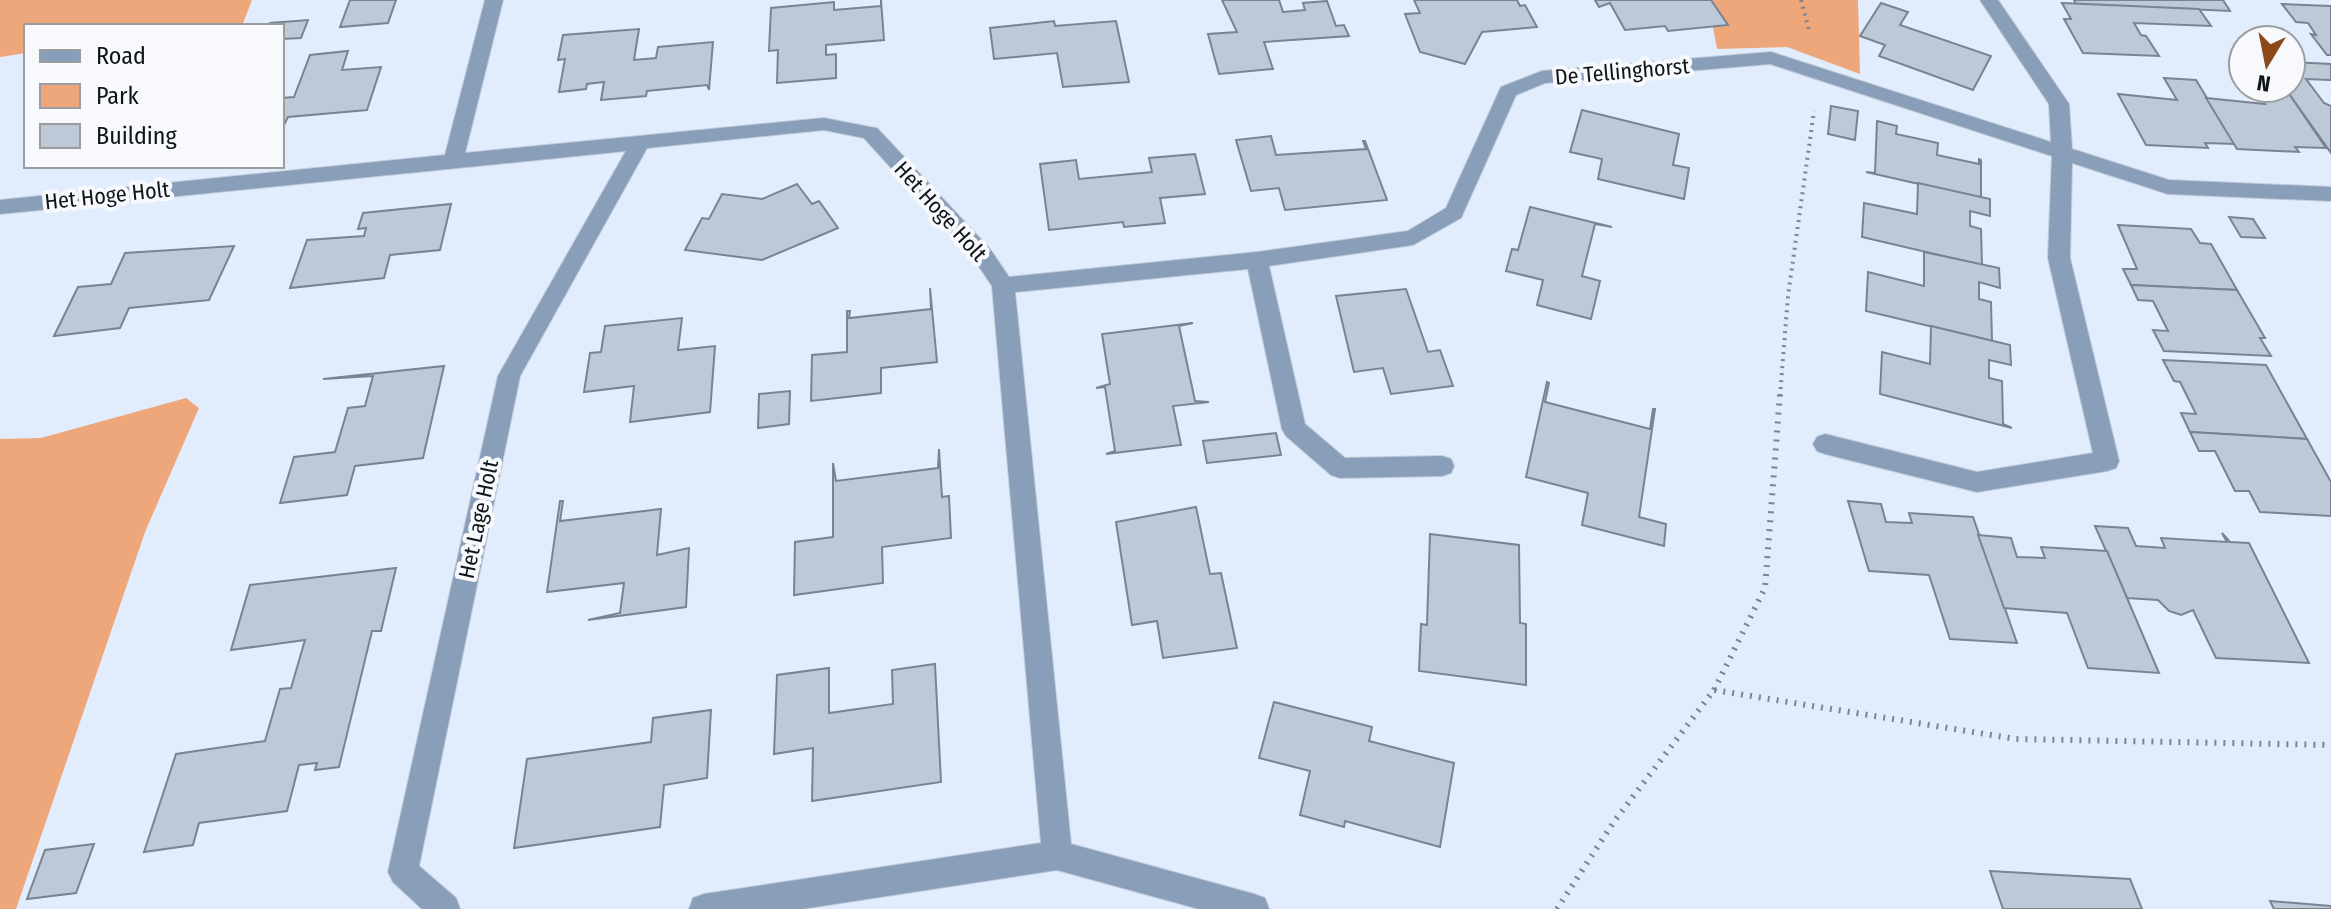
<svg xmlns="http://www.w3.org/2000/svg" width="2331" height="909" viewBox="0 0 2331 909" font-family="'Fira Sans Condensed',sans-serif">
  <rect width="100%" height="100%" fill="#e1edfc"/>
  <!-- green -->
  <g fill="#eea77a">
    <polygon points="0,0 252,0 242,26 26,26 26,53 0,57"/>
    <polygon points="1708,0 1858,0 1860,74 1787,47 1717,49"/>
    <polygon points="186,398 199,408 145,532 16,909 0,909 0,439 41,438"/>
  </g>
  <!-- building -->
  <g fill="#bec9d8" stroke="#798391" stroke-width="2">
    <polygon points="350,0 396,0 388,23 340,27"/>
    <polygon points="881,0 884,40 826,45 826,55 836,54 836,78 777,83 778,50 769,51 771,8 834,2 834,10 881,6"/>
    <polygon points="1222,0 1279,0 1283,12 1305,10 1303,3 1327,1 1336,26 1344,25 1349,36 1264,42 1273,69 1219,74 1208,34 1237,32"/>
    <polygon points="1414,0 1517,0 1520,6 1525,5 1537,27 1482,32 1465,64 1420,52 1405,14 1420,13"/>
    <polygon points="1595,0 1711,0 1728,25 1668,31 1665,26 1625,30 1610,3 1599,7"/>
    <polygon points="2074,0 2223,0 2230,11 2076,4"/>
    <polygon points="1881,3 1908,12 1900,25 1991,56 1973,90 1879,56 1885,45 1860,36"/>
    <polygon points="2062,3 2199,9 2211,26 2134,23 2141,35 2146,36 2159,56 2083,53 2064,19 2071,19"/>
    <polygon points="2282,4 2331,6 2331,55 2327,55 2311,34 2316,35 2308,23 2296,22"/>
    <polygon points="308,20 301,38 282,39 282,26 269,26 270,23"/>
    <polygon points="1054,21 1055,26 1116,21 1129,82 1063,87 1057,53 994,59 990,28"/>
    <polygon points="639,29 634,60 656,58 658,47 713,42 709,90 707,85 647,91 646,96 601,100 604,82 587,84 586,89 559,92 565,59 558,60 563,35"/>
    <polygon points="348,51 342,70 381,67 367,110 288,117 282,129 282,98 294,97 310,55"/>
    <polygon points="2291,62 2331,64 2331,80 2306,79 2324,103 2331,106 2331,153 2285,88 2291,88"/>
    <polygon points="2164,78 2196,80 2235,144 2205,143 2208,148 2146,145 2118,94 2177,100"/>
    <polygon points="2254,88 2285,88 2326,148 2295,147 2299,152 2237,149 2206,98 2265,104"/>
    <polygon points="1831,106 1858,111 1855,140 1828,134"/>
    <polygon points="1582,110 1679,134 1673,165 1689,168 1684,199 1598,179 1602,159 1570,152"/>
    <polygon points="1877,121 1897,126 1896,134 1938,143 1937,155 1979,164 1979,159 1981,160 1981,198 1866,172 1875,173"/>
    <polygon points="1271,136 1276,155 1366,149 1363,141 1365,141 1387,200 1285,210 1279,188 1251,191 1236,140"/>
    <polygon points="1195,154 1205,194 1160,198 1165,223 1124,227 1123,222 1049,230 1040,164 1076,160 1079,179 1152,172 1149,158"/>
    <polygon points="1918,183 1990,199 1990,216 1970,211 1970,226 1981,229 1982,265 1862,237 1864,203 1917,214"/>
    <polygon points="797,184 812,204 819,201 838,228 762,260 685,250 702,218 709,219 722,194 762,199"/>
    <polygon points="451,204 440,250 390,255 384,278 290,288 307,240 364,236 366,228 358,229 363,213"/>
    <polygon points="1530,207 1612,227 1595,224 1582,276 1600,281 1591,319 1537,305 1543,280 1506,271 1512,249 1518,250"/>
    <polygon points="2229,217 2253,219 2265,238 2241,237"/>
    <polygon points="2118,225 2191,229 2200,243 2211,244 2237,290 2131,285 2123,269 2137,269"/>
    <polygon points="234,246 209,300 129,308 120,328 54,336 78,287 111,284 125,253"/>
    <polygon points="1924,252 1999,268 2000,288 1979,282 1979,299 1991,302 1992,341 1866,311 1868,272 1924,286"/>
    <polygon points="2131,285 2237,290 2265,338 2260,338 2271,356 2164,351 2153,330 2168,331 2153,301 2138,300"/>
    <polygon points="930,288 937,362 881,368 881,393 811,401 812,355 847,352 847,311 850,311 849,318 931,309"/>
    <polygon points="1406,289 1428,352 1440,350 1453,386 1391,394 1383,368 1354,372 1336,296"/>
    <polygon points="682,318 678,350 715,346 710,412 630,422 634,386 584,392 590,353 601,352 605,326"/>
    <polygon points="1193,323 1179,326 1195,401 1209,402 1173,406 1181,445 1106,454 1115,451 1105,387 1096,388 1110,384 1102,334"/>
    <polygon points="1931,326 2010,345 2011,365 1989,360 1989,378 2002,381 2003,424 2012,428 1880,394 1882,352 1930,364"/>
    <polygon points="2163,360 2266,365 2307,439 2190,432 2181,413 2196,414 2180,382 2174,381"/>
    <polygon points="444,366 423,458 355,466 347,495 280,503 294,457 335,452 348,408 365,406 373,376 323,379"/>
    <polygon points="1547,382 1549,383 1545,402 1650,429 1653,409 1655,409 1639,517 1666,524 1664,546 1582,525 1588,493 1526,477"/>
    <polygon points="790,391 789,424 758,428 759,394"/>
    <polygon points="2190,432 2307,439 2331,482 2331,516 2260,512 2249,491 2235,491 2215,451 2199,451"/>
    <polygon points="1276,433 1281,455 1207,463 1203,441"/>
    <polygon points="939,449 942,497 949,496 951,538 882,547 883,583 794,595 795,542 833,537 833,463 836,481 938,468"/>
    <polygon points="560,501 563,501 560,521 661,509 657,555 689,548 686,607 588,620 620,613 624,583 547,592"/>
    <polygon points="1848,501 1881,504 1886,522 1912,523 1909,513 1973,517 2017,643 1950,639 1929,575 1869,571"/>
    <polygon points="1196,507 1210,574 1221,573 1237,648 1163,658 1157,621 1132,625 1116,522"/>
    <polygon points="2095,526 2128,528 2136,546 2165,548 2161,538 2227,542 2222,533 2230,542 2249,543 2309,663 2216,658 2193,610 2181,615 2169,611 2158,600 2127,598"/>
    <polygon points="1430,534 1519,545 1520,623 1526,624 1526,685 1419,671 1421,624 1427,625"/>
    <polygon points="1978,535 2011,538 2017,557 2045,558 2041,547 2107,551 2159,673 2088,668 2067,613 2004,608"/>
    <polygon points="396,568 381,631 372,631 339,767 315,770 317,763 299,765 287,811 199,823 193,845 144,852 176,754 265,741 280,689 291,688 305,640 231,650 250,585"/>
    <polygon points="935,664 941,782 812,801 813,748 774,754 777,675 829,668 829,713 893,704 892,670"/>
    <polygon points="1274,702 1372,727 1369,741 1454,763 1440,847 1345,821 1344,827 1300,815 1310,771 1259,758"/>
    <polygon points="711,710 707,778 664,785 660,827 514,848 527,759 651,742 653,718"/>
    <polygon points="94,844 76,893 27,899 45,850"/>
    <polygon points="1990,871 2130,879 2142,909 2003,909"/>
    <polygon points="2270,901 2331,906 2331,909 2274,909"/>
  </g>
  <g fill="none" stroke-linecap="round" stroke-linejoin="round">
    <defs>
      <polygon id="minor" points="485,0 503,0 465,153 824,118 870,127 877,128 990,249 1009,277 1257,252 1408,231 1446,208 1501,87 1542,71 1771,52 2051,142 2049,104 1980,0 1998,0 2069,104 2072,149 2169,180 2331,187 2331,201 2168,194 2072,163 2070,258 2119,461 2116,468 2107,471 1977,492 1825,454 1817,451 1813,444 1817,437 1825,434 1977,472 2093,453 2048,258 2052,156 1770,64 1545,83 1516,95 1461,218 1413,245 1269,266 1305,424 1345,458 1442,456 1451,459 1454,466 1451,473 1442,476 1340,478 1331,475 1286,436 1282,429 1248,269 1015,292 1071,844 1254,894 1265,898 1269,909 1199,909 1057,870 802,909 689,909 693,898 704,894 1041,843 992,286 974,259 864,138 824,130 647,148 520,376 419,866 456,898 460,909 422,909 393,882 388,872 498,376 626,151 0,214 0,200 445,155"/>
    </defs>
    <!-- minor casing -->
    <use href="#minor" stroke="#c0cad8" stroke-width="2"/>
    <!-- path-far1 -->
    <g stroke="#7c858f" stroke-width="4" stroke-dasharray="2 5" stroke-linecap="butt">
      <polyline points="1801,0 1809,30"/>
      <polyline points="1780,396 1788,296 1814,111"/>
    </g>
    <!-- path -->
    <g stroke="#7c858f" stroke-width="6" stroke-dasharray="2 7" stroke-linecap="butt">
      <polyline points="1714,690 1765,588 1780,394"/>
      <polyline points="1557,909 1613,823 1714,690 2016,739 2331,745"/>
    </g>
    <!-- minor -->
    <use href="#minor" fill="#899eb9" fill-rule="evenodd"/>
  </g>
  <g text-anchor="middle" stroke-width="8" stroke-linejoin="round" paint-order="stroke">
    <!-- street labels -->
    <g font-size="22" fill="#101419" stroke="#f7f9fc">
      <text transform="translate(1622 71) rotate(-5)" y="8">De Tellinghorst</text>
      <text transform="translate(107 195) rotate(-6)" y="8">Het Hoge Holt</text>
      <text transform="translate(941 211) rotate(48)" y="8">Het Hoge Holt</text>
      <text transform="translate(478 519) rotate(-78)" y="8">Het Lage Holt</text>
    </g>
  </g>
  <!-- legend -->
  <rect x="24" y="24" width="260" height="144" fill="#f7f9fc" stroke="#9b9da1" stroke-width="2"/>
  <rect x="40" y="50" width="40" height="12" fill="#899eb9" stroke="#9b9da1" stroke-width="2"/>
  <text x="96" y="64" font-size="24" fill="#101419">Road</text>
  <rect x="40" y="84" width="40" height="24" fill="#eea77a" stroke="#9b9da1" stroke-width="2"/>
  <text x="96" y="104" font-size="24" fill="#101419">Park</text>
  <rect x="40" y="124" width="40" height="24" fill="#bec9d8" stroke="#9b9da1" stroke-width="2"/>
  <text x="96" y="144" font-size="24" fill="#101419">Building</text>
  <!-- north arrow -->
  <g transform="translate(2267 64) rotate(190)"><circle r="38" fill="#f7f9fc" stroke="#9b9da1" stroke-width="2"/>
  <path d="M0-6L14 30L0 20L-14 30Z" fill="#8a4916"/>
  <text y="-12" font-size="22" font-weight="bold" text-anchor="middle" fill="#101419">N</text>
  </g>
</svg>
